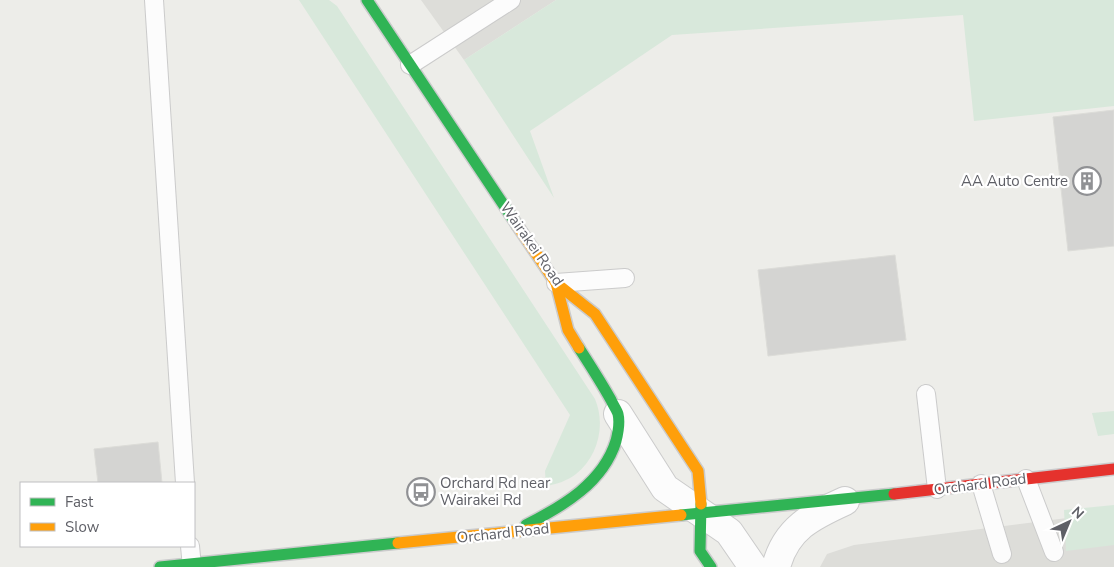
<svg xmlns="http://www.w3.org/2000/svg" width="1114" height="567" viewBox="0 0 1114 567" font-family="'Nunito Sans',sans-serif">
  <rect width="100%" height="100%" fill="#edede9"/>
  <!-- industrial -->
  <g fill="#ddddd9">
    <polygon points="421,0 556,0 464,60"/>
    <polygon points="1114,512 1114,567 820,567 827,554 854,545"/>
  </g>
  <!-- green -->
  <g fill="#d8e8db">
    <path d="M 299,0 L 329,0 L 337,6 L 595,399 C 606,425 598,457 576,474 C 567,481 557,484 546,486 L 545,471 L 570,415 Z"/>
    <polygon points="556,0 1114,0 1114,106 974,121 963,15 672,35 530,131 554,198 464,60"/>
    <polygon points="1114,411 1114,434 1098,436 1092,413"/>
    <polygon points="1114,505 1114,545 1066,551 1064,510"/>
  </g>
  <!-- building -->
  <g fill="#d4d4d2" stroke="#dcdcd8">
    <polygon points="1114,110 1114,246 1068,251 1053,117"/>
    <polygon points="895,255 906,340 768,356 758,270"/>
    <polygon points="158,442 162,483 98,483 94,449"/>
  </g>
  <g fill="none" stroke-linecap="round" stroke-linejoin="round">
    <defs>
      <g id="lane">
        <polyline points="154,0 185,483"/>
        <polyline points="410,65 511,0"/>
        <polyline points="556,283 625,278"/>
        <polyline points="926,394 937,489"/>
        <polyline points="1026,479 1054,552"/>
        <polyline points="981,484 1002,554"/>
        <polyline points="190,546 192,567"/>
      </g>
      <g id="street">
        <polyline points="618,414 665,488 729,532 753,567"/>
        <path d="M 776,567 C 786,528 812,516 845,501"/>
      </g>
      <g id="fast">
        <polyline points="367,0 517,225"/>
        <polyline points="701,504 700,551 711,567"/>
        <polyline points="681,515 894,494"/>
        <path d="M 526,525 C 563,506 603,483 616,441 C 618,433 620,422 618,414 C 617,410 613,405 611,400 C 601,382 590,365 579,348"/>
        <polyline points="160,567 398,543"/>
      </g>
      <g id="slow">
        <polyline points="517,225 556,283 595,314 698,471 701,504"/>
        <polyline points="556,283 568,330 579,348"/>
        <polyline points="398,543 681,515"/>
      </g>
      <polyline id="jam" points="894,494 1114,469"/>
    </defs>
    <!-- lane casing -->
    <use href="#lane" stroke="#cbcbcb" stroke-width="20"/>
    <!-- street casing -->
    <use href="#street" stroke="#cbcbcb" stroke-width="30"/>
    <!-- fast casing -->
    <use href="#fast" stroke="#cbcbcc" stroke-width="14"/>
    <!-- slow casing -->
    <use href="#slow" stroke="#cbcbcc" stroke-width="14"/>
    <!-- jam casing -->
    <use href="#jam" stroke="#cbcbcc" stroke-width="14"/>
    <!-- lane -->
    <use href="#lane" stroke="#fcfcfc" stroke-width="18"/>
    <!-- street -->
    <use href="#street" stroke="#fcfcfc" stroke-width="28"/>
    <!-- fast -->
    <use href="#fast" stroke="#30b455" stroke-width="11"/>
    <!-- slow -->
    <use href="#slow" stroke="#ff9f0a" stroke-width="11"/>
    <!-- jam -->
    <use href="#jam" stroke="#e5322d" stroke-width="11"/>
  </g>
  <!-- icons -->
  <defs>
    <symbol id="building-ring" viewBox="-11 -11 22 22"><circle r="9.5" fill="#fff" stroke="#909194" stroke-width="1.5"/><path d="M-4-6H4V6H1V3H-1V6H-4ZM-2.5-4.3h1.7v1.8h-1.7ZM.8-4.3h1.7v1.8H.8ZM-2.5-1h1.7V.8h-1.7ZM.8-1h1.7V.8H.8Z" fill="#909194"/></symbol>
    <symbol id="bus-ring" viewBox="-11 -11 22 22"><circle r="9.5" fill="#fff" stroke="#909194" stroke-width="1.5"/><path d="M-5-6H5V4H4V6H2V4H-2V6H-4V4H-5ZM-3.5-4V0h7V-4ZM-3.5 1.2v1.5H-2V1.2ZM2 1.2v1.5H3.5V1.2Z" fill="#909194"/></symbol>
  </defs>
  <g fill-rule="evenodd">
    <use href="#building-ring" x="1071" y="165" width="32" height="32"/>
    <use href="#bus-ring" x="405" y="476" width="32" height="32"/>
  </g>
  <g text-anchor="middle" stroke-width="4.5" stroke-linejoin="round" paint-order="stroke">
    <!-- poi labels -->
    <g font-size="15" fill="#5e5f66" stroke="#fff" text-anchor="end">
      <text x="1068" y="186">AA Auto Centre</text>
      <text x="440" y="488" text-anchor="start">Orchard Rd near<tspan x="440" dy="17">Wairakei Rd</tspan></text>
    </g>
    <!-- street labels -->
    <g font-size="15" fill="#5e5f66" stroke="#fff">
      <text transform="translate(532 244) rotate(55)" y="5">Wairakei Road</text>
      <text transform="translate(980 484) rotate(-7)" y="5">Orchard Road</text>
      <text transform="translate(503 533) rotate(-6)" y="5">Orchard Road</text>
    </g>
  </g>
  <!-- legend -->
  <rect x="20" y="482" width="175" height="65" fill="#ffffff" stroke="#bfbfc2"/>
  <rect x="30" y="498" width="25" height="8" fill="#30b455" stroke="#bfbfc2"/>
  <text x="65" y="507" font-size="15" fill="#5e5f66">Fast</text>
  <rect x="30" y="523" width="25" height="8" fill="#ff9f0a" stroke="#bfbfc2"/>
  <text x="65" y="532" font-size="15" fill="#5e5f66">Slow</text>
  <!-- north arrow -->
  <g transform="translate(1069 522) rotate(44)" stroke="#ffffff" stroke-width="4" paint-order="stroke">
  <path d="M0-4L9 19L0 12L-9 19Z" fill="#5e5f66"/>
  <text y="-8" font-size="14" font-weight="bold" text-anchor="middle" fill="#5e5f66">N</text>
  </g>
</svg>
